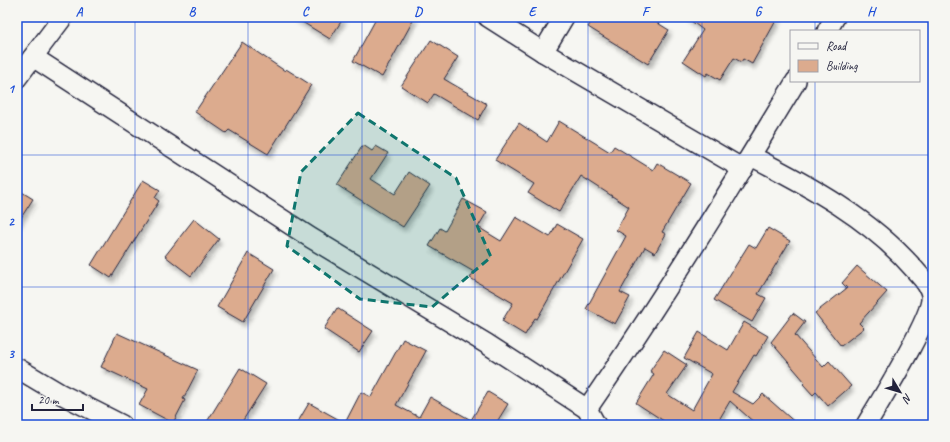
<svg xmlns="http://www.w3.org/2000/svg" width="950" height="442" viewBox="0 0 950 442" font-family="Caveat,sans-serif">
  <defs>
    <filter id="shadow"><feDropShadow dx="2.5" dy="4.5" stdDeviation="2" flood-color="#0004"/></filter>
  </defs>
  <rect width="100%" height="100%" fill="#f6f6f2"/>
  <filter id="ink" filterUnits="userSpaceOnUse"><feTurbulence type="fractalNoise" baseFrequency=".025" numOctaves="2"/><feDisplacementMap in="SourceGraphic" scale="8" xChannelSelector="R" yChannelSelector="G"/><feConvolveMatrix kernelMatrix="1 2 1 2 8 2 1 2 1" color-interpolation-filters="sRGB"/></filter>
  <g filter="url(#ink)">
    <!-- building -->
    <g fill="#dcab8e" stroke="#22223b" filter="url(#shadow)">
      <polygon points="294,17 344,17 330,39"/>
      <polygon points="377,17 415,17 382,77 353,61"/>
      <polygon points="594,17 648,17 669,30 648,64 588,27"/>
      <polygon points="686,17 778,17 752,64 743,59 741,62 734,58 720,80 708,73 706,76 683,61 703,30"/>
      <polygon points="431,40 458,57 444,79 487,104 478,120 434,94 428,103 401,86"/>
      <polygon points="242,42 285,71 286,69 311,85 268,154 229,130 226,133 195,112"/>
      <polygon points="559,121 610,152 614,146 653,170 657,163 691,183 662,232 666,234 655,253 645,247 620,292 630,297 615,324 586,309 626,236 616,230 629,207 581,176 559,212 528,193 534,184 495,160 519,123 547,142"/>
      <polygon points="363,145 372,151 376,146 388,153 371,179 395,194 409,172 430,186 403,227 337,185"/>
      <polygon points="143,180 160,190 155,198 159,201 111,278 91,265"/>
      <polygon points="17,189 33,199 17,224"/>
      <polygon points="463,199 487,212 478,227 501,241 516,217 550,237 557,224 583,239 537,319 535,318 525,335 502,321 513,303 470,278 474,272 429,246 440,228 445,231"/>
      <polygon points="194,219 219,239 191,276 165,256"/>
      <polygon points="768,228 790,241 758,294 766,298 752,322 714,300 749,244 756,248"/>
      <polygon points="248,253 274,269 243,322 217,307"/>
      <polygon points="857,266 887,292 859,323 864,328 841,346 815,313 847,288 842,283"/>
      <polygon points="337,308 373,331 359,352 324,329"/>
      <polygon points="793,313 805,322 795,335 823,367 829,361 851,386 828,406 816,392 813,395 803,384 805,382 771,342"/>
      <polygon points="744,322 768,336 756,356 754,355 732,392 753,404 763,394 798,425 757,425 730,401 716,425 670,425 636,403 654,374 650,371 664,350 687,365 667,394 692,410 712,374 684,358 699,332 728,350"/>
      <polygon points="117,333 198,370 183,399 185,400 173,423 139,405 148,389 101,367"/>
      <polygon points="403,339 426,351 396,405 419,417 430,397 471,420 488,392 508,404 495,425 296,425 309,403 345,423 361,392 371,397"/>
      <polygon points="240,368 266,384 240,425 205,425"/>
    </g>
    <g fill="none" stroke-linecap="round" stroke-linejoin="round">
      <defs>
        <g id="minor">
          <polyline points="488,17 543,52 743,169"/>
          <polyline points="827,31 835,17"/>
          <polyline points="543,52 564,17"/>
          <polyline points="33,57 311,238 487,344 587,409 596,425"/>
          <polyline points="17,78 63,17"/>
          <path d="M 751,156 C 810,186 871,219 915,270 C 921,277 930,285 931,295 C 934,315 879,403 866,425"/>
          <polyline points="17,368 59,393 122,425"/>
          <path d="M 587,409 C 661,302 729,192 796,81"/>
        </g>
      </defs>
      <!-- minor casing -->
      <use href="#minor" stroke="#22223b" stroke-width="22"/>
      <!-- minor -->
      <use href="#minor" stroke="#f6f6f2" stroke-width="19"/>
    </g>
  </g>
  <!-- marked area -->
  <path fill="#0f766e" fill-opacity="0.2" stroke="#0f766e" stroke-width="3" stroke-dasharray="8 5" stroke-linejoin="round" d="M 358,113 L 456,178 L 491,257 L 432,307 L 360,299 L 287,246 L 301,172 Z"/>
  <!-- grid -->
  <path fill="none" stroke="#1d4ed8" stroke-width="1" stroke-opacity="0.55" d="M 135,17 L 135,425M 248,17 L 248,425M 362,17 L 362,425M 475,17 L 475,425M 588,17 L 588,425M 702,17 L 702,425M 815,17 L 815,31M 815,81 L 815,425M 17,155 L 933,155M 17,287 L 933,287"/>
  <!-- margin -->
  <rect width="950" height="442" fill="none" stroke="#f6f6f2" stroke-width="44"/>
  <!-- legend -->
  <rect x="790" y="30" width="130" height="52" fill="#f6f6f2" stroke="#a1a1a9"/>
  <rect x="798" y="43" width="20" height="6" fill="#f6f6f2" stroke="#a1a1a9"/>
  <text x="826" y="50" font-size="12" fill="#22223b">Road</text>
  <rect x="798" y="60" width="20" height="12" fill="#dcab8e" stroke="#a1a1a9"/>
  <text x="826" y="70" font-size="12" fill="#22223b">Building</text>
  <!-- north arrow -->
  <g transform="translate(900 392) rotate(128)" stroke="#f6f6f2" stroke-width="3" paint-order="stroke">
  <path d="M0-3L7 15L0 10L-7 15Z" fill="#22223b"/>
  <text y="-6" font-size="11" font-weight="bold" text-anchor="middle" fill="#22223b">N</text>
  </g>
  <!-- scale -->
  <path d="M32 404v6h51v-6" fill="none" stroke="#22223b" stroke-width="2"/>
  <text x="38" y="404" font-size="12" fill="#22223b" stroke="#f6f6f2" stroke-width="3" paint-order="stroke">20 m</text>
  <rect x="22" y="22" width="906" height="398" fill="none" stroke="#1d4ed8" stroke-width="1.5"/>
  <g font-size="13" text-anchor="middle" font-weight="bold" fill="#1d4ed8">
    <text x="79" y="16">A</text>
    <text x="192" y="16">B</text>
    <text x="305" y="16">C</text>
    <text x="418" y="16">D</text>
    <text x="532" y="16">E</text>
    <text x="645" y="16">F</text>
    <text x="758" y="16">G</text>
    <text x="871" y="16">H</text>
    <text x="11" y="93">1</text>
    <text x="11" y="226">2</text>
    <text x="11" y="358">3</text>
  </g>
</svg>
